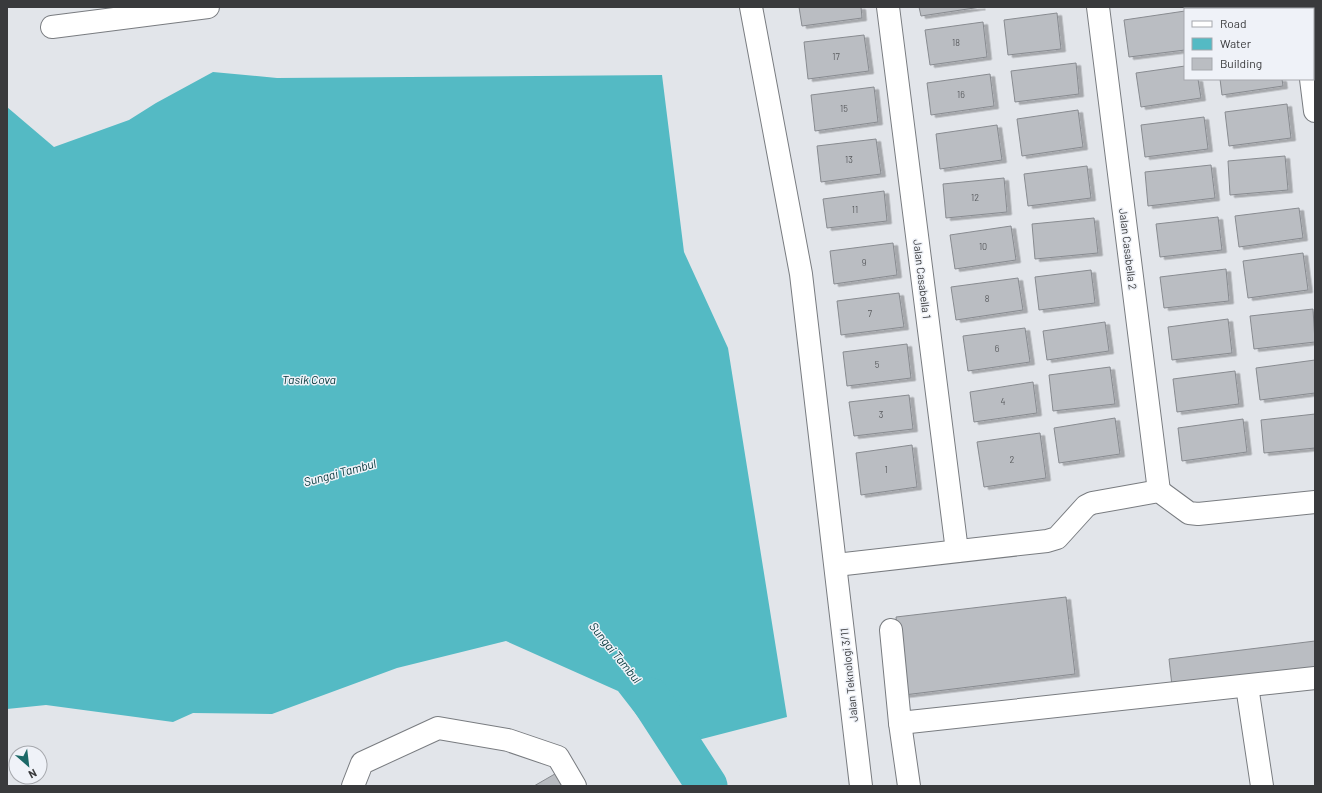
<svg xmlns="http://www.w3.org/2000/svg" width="1322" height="793" viewBox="0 0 1322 793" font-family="Barlow,sans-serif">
  <defs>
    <filter id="shadow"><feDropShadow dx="4.5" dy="2.5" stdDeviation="0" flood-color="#0004"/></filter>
  </defs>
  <rect width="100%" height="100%" fill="#e2e5ea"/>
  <!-- water -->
  <polygon fill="#54bac4" points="213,72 277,78 662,75 684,252 728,348 787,717 663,749 618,691 506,641 397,668 272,714 193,713 173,722 46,705 7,709 7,107 54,147 129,120 156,103"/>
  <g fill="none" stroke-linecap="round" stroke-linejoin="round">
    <!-- river -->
    <polyline stroke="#54bac4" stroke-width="41" points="650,698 707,786"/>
  </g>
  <!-- building -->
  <g fill="#babdc2" stroke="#888b90" filter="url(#shadow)">
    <polygon points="799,7 861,7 862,18 802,26"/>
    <polygon points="919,7 981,7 921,16"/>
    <polygon points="1252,7 1273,7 1274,9 1238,9"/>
    <polygon points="1185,11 1185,50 1129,57 1124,20"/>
    <polygon points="1057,13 1061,49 1008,55 1004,20"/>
    <polygon points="983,22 987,57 930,65 925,30"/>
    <polygon points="864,35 869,71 808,79 804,42"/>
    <polygon points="1076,63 1079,94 1015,102 1011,71"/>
    <polygon points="1185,66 1185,79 1198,79 1201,98 1141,107 1136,73"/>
    <polygon points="990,74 994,106 931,115 927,83"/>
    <polygon points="1220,79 1282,79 1283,86 1222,95"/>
    <polygon points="874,87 878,122 815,131 811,95"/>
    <polygon points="1287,104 1291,138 1229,146 1225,112"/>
    <polygon points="1078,110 1083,147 1022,156 1017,119"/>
    <polygon points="1204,117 1208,149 1145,157 1141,125"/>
    <polygon points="997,125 1002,160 940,169 936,134"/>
    <polygon points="876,139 881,174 821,182 817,146"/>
    <polygon points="1285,156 1288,190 1230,195 1228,161"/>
    <polygon points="1211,165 1215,198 1148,206 1145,172"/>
    <polygon points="1087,166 1091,198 1028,206 1024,174"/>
    <polygon points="1004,178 1007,212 946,218 943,184"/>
    <polygon points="884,191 887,221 827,228 823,199"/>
    <polygon points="1299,208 1303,238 1239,247 1235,216"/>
    <polygon points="1218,217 1222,250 1160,257 1156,224"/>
    <polygon points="1094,218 1098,253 1035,259 1032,224"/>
    <polygon points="1011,226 1016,260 955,269 950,235"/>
    <polygon points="893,243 897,275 834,284 830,251"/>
    <polygon points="1303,253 1308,290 1248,298 1243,261"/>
    <polygon points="1226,269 1229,301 1164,308 1160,277"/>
    <polygon points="1091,270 1095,303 1039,310 1035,277"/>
    <polygon points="1018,278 1023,310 956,320 951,287"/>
    <polygon points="899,293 904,327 841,335 837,301"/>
    <polygon points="1313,309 1315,342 1254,349 1250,316"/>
    <polygon points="1228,319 1232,353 1172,360 1168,327"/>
    <polygon points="1105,322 1109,351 1047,360 1043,331"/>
    <polygon points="1025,328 1030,362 968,371 963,336"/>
    <polygon points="907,344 911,378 847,386 843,352"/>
    <polygon points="1315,360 1315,393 1260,400 1256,368"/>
    <polygon points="1110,367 1115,404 1053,411 1049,375"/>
    <polygon points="1235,371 1239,404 1177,412 1173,379"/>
    <polygon points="1033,382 1037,413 974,422 970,392"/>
    <polygon points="909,395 913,429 854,436 849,402"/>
    <polygon points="1315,414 1315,448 1264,453 1261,420"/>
    <polygon points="1115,418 1120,454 1059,463 1054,428"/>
    <polygon points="1243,419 1247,452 1182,461 1178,428"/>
    <polygon points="1040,433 1046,478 984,487 977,442"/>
    <polygon points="912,445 917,487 861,495 856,453"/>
    <polygon points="1066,597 1075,674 904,695 896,617"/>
    <polygon points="1315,641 1315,669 1172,686 1169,659"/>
    <polygon points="560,771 569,786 534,786"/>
  </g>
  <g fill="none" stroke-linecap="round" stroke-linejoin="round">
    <defs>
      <g id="minor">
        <polyline points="751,7 801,274 861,786"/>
        <polyline points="888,7 957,551"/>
        <polyline points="1098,7 1159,491"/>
        <polyline points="52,27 208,7"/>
        <polyline points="1311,79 1315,111"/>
        <polyline points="836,565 1047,541 1057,538 1086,506 1092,503 1159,491 1189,513 1198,514 1315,502"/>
        <polyline points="891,630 900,723 909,786"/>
        <polyline points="1247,686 1262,786"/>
        <polyline points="900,723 1315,678"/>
        <polyline points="353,786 362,763 438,728 508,740 558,757 575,786"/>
      </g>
    </defs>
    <!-- minor casing -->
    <use href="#minor" stroke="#797c80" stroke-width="24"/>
    <!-- minor -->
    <use href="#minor" stroke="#fff" stroke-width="22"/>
  </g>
  <g text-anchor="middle" stroke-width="3" stroke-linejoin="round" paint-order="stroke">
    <!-- number labels -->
    <g font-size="9" fill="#595b5e">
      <text x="956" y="46">18</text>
      <text x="836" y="60">17</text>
      <text x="961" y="98">16</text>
      <text x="844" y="112">15</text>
      <text x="849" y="163">13</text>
      <text x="975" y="201">12</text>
      <text x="855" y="213">11</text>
      <text x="983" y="250">10</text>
      <text x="864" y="266">9</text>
      <text x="987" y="302">8</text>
      <text x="870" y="317">7</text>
      <text x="997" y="352">6</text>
      <text x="877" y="368">5</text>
      <text x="1003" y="405">4</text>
      <text x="881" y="418">3</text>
      <text x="1012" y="463">2</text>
      <text x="886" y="473">1</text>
    </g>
    <!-- street labels -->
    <g font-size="11" fill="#393a3c" stroke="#eff2f8">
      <text transform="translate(1128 249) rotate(83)" y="4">Jalan Casabella 2</text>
      <text transform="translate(922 279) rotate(83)" y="4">Jalan Casabella 1</text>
      <text transform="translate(849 675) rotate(-96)" y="4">Jalan Teknologi 3/11</text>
    </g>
    <!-- water labels -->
    <g font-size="12" font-style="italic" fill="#023539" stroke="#eff2f8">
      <text x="309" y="384">Tasik Cova</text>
      <text transform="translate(340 473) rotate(-15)" y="4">Sungai Tambul</text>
      <text transform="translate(615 653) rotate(51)" y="4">Sungai Tambul</text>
    </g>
  </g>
  <!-- border -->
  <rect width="1322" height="793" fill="none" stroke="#393a3c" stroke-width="16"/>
  <!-- legend -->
  <rect x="1184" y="8" width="130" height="72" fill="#eff2f8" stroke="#a6a8ad"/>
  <rect x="1192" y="21" width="20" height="6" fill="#ffffff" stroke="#a6a8ad"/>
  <text x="1220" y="28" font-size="12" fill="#393a3c">Road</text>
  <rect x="1192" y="38" width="20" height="12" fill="#54bac4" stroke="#a6a8ad"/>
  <text x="1220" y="48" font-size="12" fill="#393a3c">Water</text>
  <rect x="1192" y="58" width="20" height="12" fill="#babdc2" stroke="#a6a8ad"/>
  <text x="1220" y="68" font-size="12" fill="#393a3c">Building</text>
  <!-- north arrow -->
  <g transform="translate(28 765) rotate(152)"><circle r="19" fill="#eff2f8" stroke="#a6a8ad"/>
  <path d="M0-3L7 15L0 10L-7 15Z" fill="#1b6867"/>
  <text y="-6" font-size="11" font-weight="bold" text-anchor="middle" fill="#393a3c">N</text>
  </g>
</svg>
